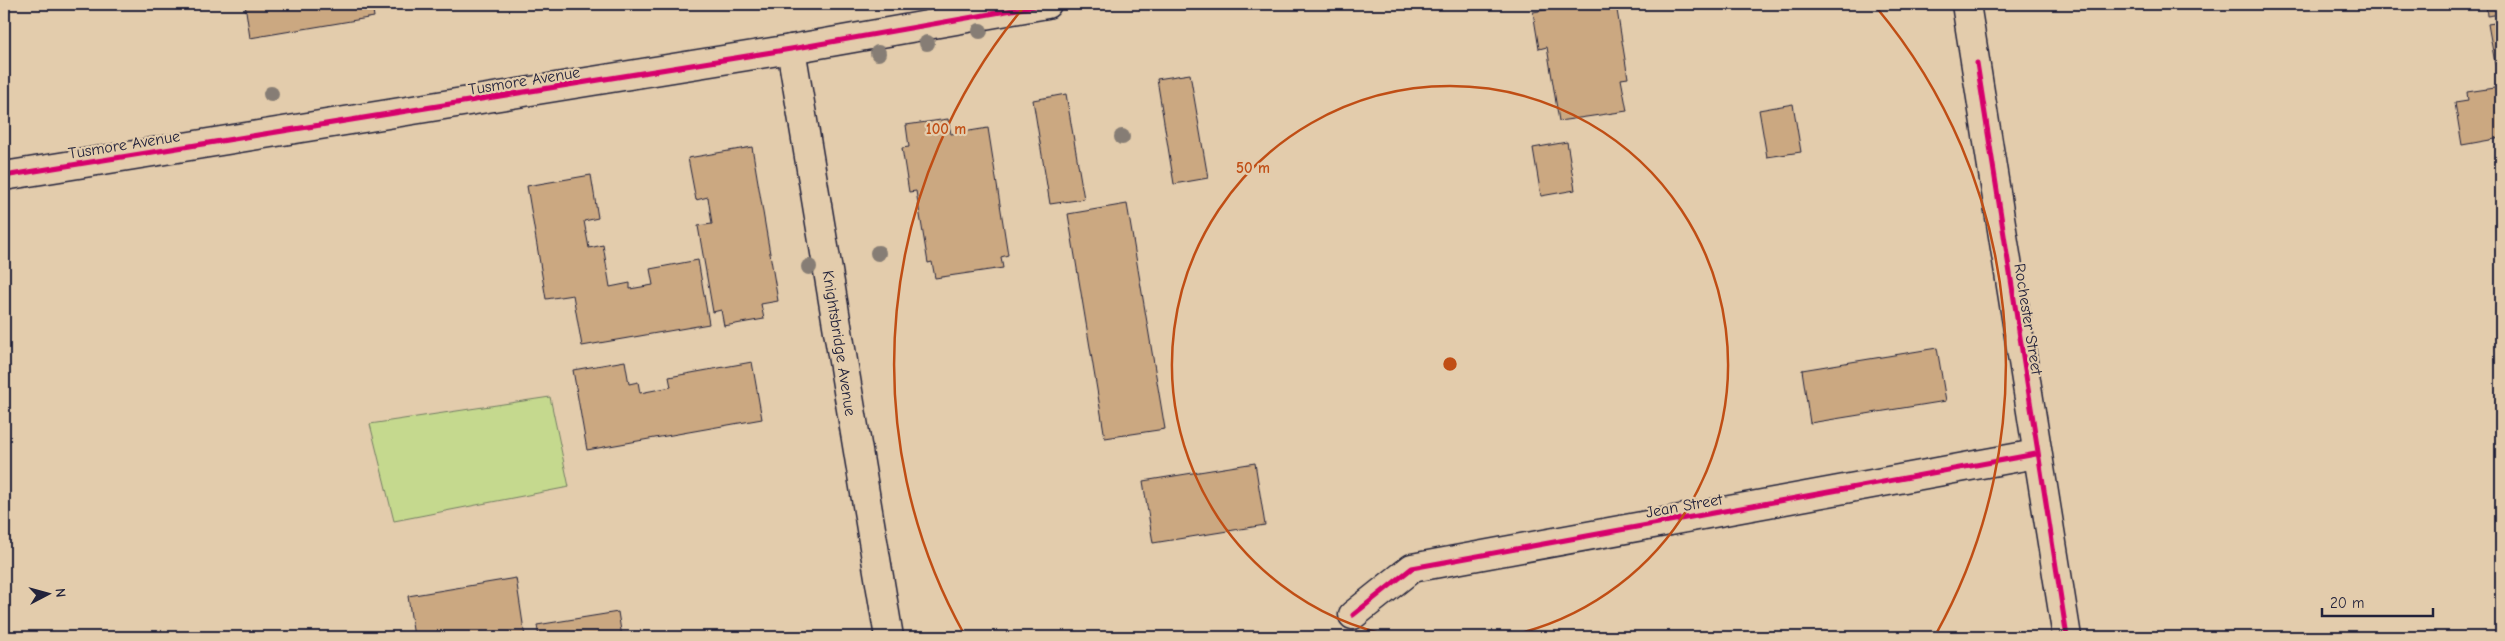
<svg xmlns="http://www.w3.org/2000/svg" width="2505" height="641" viewBox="0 0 2505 641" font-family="'Comic Neue',sans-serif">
  <rect width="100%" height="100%" fill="#e3ccac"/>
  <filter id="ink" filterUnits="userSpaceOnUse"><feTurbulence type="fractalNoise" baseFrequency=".02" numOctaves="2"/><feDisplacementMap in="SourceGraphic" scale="10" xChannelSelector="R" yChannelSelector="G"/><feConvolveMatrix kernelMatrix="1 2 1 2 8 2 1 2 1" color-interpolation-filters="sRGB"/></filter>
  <g filter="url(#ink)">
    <!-- green -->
    <polygon fill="#c5d98e" stroke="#747e64" points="550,397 569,487 394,521 370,424"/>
    <!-- building -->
    <g fill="#cba881" stroke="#22223b">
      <polygon points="245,4 372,4 374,17 250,38"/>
      <polygon points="1582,4 1616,4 1628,78 1621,79 1627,111 1559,121 1547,47 1539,49 1533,12"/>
      <polygon points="2486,4 2501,4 2501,14 2487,16"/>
      <polygon points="2501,22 2501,80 2498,80 2488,24"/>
      <polygon points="1190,74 1208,178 1174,184 1157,79"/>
      <polygon points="2501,87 2501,138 2462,145 2455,103 2468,101 2467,92"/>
      <polygon points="1066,94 1084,199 1050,204 1033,100"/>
      <polygon points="1793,104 1801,152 1767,157 1759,110"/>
      <polygon points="948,119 951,134 988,128 1008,255 1001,257 1003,268 935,278 932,262 928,263 916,191 909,192 902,148 909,147 906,125"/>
      <polygon points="1567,142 1575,190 1541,196 1533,148"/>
      <polygon points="752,147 778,301 761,304 764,319 724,326 721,310 713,312 698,226 712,224 708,197 696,200 688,158"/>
      <polygon points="591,175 598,218 584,221 589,248 603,245 610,287 630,283 630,289 653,285 650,269 698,260 709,324 582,346 573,295 546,299 527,186"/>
      <polygon points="1127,204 1165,429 1105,438 1068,214"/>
      <polygon points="1937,348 1946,401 1810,423 1802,370"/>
      <polygon points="625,361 629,384 638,382 640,393 671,387 669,377 752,362 762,419 587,450 573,370"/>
      <polygon points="1255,463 1265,525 1153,543 1143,481"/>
      <polygon points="516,578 525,637 447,637 447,635 414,637 408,596"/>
      <polygon points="618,612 622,637 539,637 537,625"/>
    </g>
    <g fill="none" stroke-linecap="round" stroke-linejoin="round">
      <defs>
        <g id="street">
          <polyline points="1966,4 2067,637"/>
          <polyline points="791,49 889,637"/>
          <polyline points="4,176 791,49 1047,4"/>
          <polyline points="1353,615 1412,568 2036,454"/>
        </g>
      </defs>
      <!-- street casing -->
      <use href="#street" stroke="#22223b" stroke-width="31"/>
      <!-- street -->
      <use href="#street" stroke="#e3ccac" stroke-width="28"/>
      <defs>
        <g id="cycleway">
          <polyline points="1977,63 2067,637"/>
          <polyline points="4,176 791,49 1047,4"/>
          <polyline points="1353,615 1412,568 2036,454"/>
        </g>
      </defs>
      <!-- cycleway casing -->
      <use href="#cycleway" stroke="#e3ccac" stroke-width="8"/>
      <!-- cycleway -->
      <use href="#cycleway" stroke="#d6006c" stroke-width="5"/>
    </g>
    <!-- trees -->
    <g fill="#867d74">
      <circle cx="980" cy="31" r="8"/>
      <circle cx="927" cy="43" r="8"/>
      <circle cx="878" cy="53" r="8"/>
      <circle cx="271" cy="94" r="8"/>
      <circle cx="1122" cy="137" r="8"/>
      <circle cx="878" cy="253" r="8"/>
      <circle cx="809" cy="267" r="8"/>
    </g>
  </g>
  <!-- distance rings -->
  <g fill="none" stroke="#c04e15" stroke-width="2.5">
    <path d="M1397 637A278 278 0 1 1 1503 637"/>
    <path d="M964 634A556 556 0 0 1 1024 7M1876 7A556 556 0 0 1 1936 634"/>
  </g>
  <g text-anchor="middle" stroke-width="4.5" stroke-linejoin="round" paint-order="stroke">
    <!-- street labels -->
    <g font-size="16" fill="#22223b" stroke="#e3ccac">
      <text transform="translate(524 80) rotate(-9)" y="6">Tusmore Avenue</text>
      <text transform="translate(124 144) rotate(-9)" y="6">Tusmore Avenue</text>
      <text transform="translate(2029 319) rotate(81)" y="6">Rochester Street</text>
      <text transform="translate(840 343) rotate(81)" y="6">Knightsbridge Avenue</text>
      <text transform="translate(1684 505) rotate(-10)" y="6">Jean Street</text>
    </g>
  </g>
  <circle cx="1450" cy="364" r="8" fill="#c04e15" stroke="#e3ccac" stroke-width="2.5"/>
  <g font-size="15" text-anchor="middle" font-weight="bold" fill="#c04e15" stroke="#e3ccac" stroke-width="4.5" stroke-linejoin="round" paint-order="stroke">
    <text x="946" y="134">100 m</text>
    <text x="1253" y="173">50 m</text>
  </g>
  <!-- margin -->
  <rect width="2505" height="641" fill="none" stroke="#e3ccac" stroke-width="20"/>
  <rect x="10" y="10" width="2485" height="621" fill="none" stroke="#22223b" stroke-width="2" filter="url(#ink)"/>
  <!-- north arrow -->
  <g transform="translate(48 594) rotate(84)" stroke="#e3ccac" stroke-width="4" paint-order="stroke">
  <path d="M0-4L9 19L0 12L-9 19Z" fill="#22223b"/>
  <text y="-8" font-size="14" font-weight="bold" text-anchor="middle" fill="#22223b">N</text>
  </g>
  <!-- scale -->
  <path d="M2322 608v8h111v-8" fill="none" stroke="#22223b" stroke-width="2.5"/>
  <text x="2330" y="608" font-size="15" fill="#22223b" stroke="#e3ccac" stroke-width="4" paint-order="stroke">20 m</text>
</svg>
